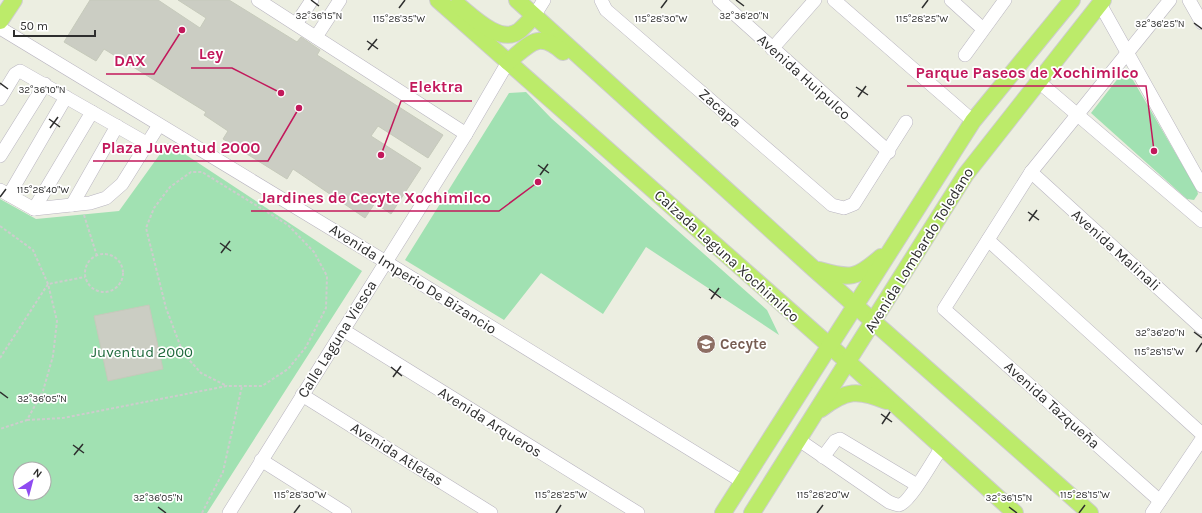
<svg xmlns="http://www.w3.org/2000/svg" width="1202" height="513" viewBox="0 0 1202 513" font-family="Karla,sans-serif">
  <rect width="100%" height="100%" fill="#eceee1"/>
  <!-- green -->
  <g fill="#a1e1b2" fill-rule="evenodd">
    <polygon points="1126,68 1197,190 1198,194 1194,200 1187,199 1091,113"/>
    <polygon points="526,92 551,118 767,310 779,335 646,247 603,314 541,273 504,320 405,260 509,93"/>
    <path d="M 168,143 L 362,271 L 207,513 L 0,513 L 0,199 L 36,219 L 119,211 ZM 20,469 L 44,469 L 44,493 L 20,493 Z"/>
  </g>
  <!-- building -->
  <g fill="#cbcdc3" stroke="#c6cabb">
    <polygon points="90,0 158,0 200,28 206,18 178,0 229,0 297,42 301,37 320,50 317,55 443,135 428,158 378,126 371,136 421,168 391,214 375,203 365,218 293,169 287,179 223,139 228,131 204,115 206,112 104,49 96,61 64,42"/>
    <polygon points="149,305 163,369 108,381 94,316"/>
  </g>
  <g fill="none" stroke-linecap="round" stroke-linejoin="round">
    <defs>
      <g id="minor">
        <polyline points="258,0 466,134"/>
        <polyline points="601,0 606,10 832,205 844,208 854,204 906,122"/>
        <polyline points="719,0 889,152"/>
        <polyline points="834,0 973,121"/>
        <polyline points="951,0 983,29"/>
        <polyline points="1189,0 1202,23"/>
        <polyline points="1100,4 1202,186"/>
        <polyline points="534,16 544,0"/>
        <polyline points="296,24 312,0"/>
        <polyline points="0,28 386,262 743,482"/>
        <polyline points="316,37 340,0"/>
        <polyline points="772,49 815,0"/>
        <polyline points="965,55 1005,0"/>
        <polyline points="1039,82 1202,221"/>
        <polyline points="0,99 15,74 20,71 148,144"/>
        <polyline points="0,156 45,84"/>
        <polyline points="1031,172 1202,328"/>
        <polyline points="0,190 34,209 90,203 106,198 122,184 159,125"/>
        <polyline points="9,195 66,97"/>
        <polyline points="72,205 117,126"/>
        <polyline points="34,209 92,112"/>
        <polyline points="988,240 1202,434"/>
        <polyline points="343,330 638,513"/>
        <polyline points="302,395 491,513"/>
        <path d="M 799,440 L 889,502 C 892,503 896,505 899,505 C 909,504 935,457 942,447"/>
        <polyline points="823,457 835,441 840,439 917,485"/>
        <polyline points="261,460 345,513"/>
        <polyline points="1160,501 944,309 1031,172 1170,0"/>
        <polyline points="229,513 466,134 508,62"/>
        <polyline points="1152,513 1202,439"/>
      </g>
      <g id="major">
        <polyline points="438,0 848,362 1015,513"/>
        <polyline points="517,0 814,269 1090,513"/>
        <path d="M 458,5 C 472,16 500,45 519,31 C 524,27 529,21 534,16"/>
        <polyline points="0,21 14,0"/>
        <path d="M 508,62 C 530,44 538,30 563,52"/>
        <path d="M 819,270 C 851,279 856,279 881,257"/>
        <path d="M 821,409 C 846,390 858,389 886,401"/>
        <polyline points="723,513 973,121 1072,0"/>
        <polyline points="752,513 966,174 1103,0"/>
      </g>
    </defs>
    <!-- minor casing -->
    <use href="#minor" stroke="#b9b5c0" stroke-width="14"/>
    <!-- major casing -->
    <use href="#major" stroke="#cdcdcd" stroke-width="18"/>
    <!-- path -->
    <g stroke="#cdcdcd" stroke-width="2" stroke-dasharray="3 2" stroke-linecap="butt">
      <polyline points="84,215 97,256"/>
      <polyline points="0,226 33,250 48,284 57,321 53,356 43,391 27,420 0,429"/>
      <circle cx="104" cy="273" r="19"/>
      <polyline points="0,358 48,284 85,277"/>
      <polyline points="27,420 63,418 227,386 262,386 288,369 306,347 326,308 327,276 314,252 288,225 202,172 191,172 170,187 154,208 146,228 166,308 183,353 201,373 227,386"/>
      <polyline points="202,513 223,472 242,386"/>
    </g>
    <!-- minor -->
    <use href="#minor" stroke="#fff" stroke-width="13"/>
    <!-- major -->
    <use href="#major" stroke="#bceb6a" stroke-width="16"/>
  </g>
  <!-- ticks -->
  <path fill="none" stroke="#2e2e2e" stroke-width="1.5" d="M 311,0 L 319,6M 736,0 L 744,6M 399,8 L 405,0M 661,8 L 667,0M 922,8 L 928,0M 1194,23 L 1202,29M 367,41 L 378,49M 368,50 L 377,39M 0,83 L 8,89M 856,87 L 868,95M 858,97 L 866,86M 49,119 L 60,127M 50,128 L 58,117M 538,165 L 549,173M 540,175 L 548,164M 0,197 L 6,189M 1028,212 L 1039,220M 1029,221 L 1037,210M 220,243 L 231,251M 221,253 L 230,241M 709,289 L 721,298M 711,299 L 719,288M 1194,332 L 1202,338M 1196,352 L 1202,343M 391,367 L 402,376M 393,377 L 401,366M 0,392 L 8,398M 881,414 L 892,422M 882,424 L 890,412M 73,445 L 84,453M 74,455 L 83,444M 158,507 L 166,513M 1009,507 L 1017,513M 294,513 L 300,505M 556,513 L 561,505M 817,513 L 823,505M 1079,513 L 1085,505"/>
  <!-- icons -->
  <defs>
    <symbol id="school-disc" viewBox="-11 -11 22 22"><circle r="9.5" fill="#8d6e63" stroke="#fff"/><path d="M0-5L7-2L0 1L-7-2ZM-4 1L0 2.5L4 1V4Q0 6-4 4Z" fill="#fff"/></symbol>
  </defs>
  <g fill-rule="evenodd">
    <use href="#school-disc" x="695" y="333" width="22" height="22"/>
  </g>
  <g text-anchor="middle" stroke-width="3.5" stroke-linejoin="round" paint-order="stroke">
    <!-- street labels -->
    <g font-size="15" fill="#2e2e2e" stroke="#fff">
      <text transform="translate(804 77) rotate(42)" y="5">Avenida Huipulco</text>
      <text transform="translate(720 108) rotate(41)" y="5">Zacapa</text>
      <text transform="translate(919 250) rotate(-58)" y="5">Avenida Lombardo Toledano</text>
      <text transform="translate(1116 250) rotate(42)" y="5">Avenida Malinali</text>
      <text transform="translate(727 256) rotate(42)" y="5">Calzada Laguna Xochimilco</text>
      <text transform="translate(413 279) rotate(32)" y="5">Avenida Imperio De Bizancio</text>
      <text transform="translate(337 339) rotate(-58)" y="5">Calle Laguna Viesca</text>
      <text transform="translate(1052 405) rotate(42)" y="5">Avenida Tazqueña</text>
      <text transform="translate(490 422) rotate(32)" y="5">Avenida Arqueros</text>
      <text transform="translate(397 454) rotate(32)" y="5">Avenida Atletas</text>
    </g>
    <!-- education labels -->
    <g font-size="15" font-weight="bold" fill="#785e54" stroke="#fff" text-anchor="start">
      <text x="720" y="349">Cecyte</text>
    </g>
    <!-- park labels -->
    <g font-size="15" fill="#1f693c" stroke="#fff">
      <text x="142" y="357">Juventud 2000</text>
    </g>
  </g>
  <g font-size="10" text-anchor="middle" fill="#2e2e2e" stroke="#fff" stroke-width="3.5" stroke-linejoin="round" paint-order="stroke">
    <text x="319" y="19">32°36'15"N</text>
    <text x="744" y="19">32°36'20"N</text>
    <text x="399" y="22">115°28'35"W</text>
    <text x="661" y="22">115°28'30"W</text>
    <text x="922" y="22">115°28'25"W</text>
    <text x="1160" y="27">32°36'25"N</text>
    <text x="42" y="93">32°36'10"N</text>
    <text x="43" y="193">115°28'40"W</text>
    <text x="1160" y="336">32°36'20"N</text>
    <text x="1159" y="355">115°28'15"W</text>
    <text x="42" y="402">32°36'05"N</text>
    <text x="300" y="498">115°28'30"W</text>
    <text x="561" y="498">115°28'25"W</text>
    <text x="823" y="498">115°28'20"W</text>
    <text x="1085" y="498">115°28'15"W</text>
    <text x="158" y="501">32°36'05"N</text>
    <text x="1009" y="501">32°36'15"N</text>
  </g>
  <!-- callouts -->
  <path fill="none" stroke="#c2185b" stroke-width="1.5" d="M281 93L232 68H191M182 30L154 74H106M1154 151L1146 86H907M381 155L401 101H472M299 108L268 161H93M538 182L499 211H251"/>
  <g fill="#c2185b" stroke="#fff" stroke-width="1.5">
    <circle cx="281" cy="93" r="4"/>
    <circle cx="182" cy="30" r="4"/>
    <circle cx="1154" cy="151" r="4"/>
    <circle cx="381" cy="155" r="4"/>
    <circle cx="299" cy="108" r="4"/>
    <circle cx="538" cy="182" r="4"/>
  </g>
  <g font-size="16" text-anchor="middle" font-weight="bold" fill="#c2185b" stroke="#fff" stroke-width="3.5" stroke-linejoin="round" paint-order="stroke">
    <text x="211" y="59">Ley</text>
    <text x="130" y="66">DAX</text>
    <text x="1027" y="78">Parque Paseos de Xochimilco</text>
    <text x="436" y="92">Elektra</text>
    <text x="181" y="153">Plaza Juventud 2000</text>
    <text x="375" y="203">Jardines de Cecyte Xochimilco</text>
  </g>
  <!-- north arrow -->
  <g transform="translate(32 481) rotate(36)"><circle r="19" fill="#ffffff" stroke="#ababab"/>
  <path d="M0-3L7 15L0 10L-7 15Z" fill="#8f4bf1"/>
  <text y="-6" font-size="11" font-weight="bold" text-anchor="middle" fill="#2e2e2e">N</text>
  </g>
  <!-- scale -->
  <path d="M14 30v6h81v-6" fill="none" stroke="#2e2e2e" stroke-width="2"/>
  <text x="20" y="30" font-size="12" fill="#2e2e2e" stroke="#ffffff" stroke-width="3" paint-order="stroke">50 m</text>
</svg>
